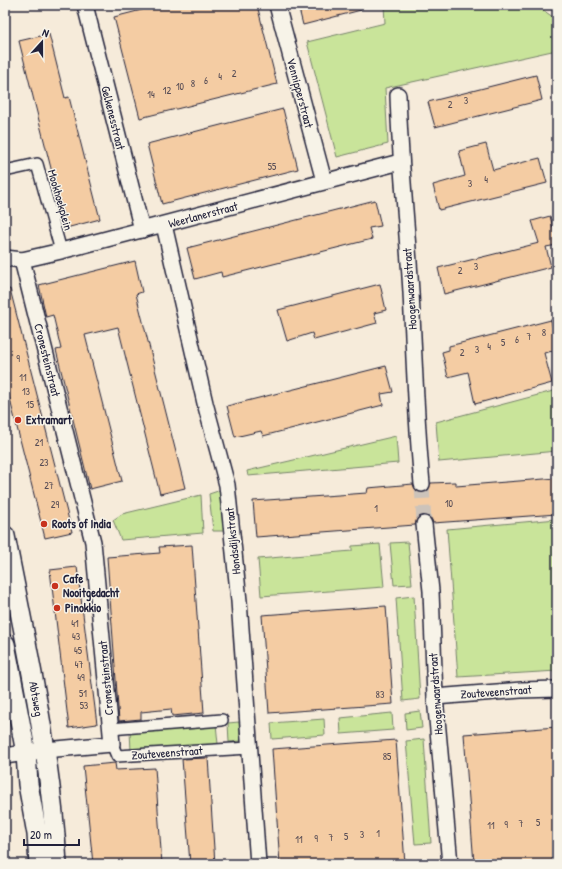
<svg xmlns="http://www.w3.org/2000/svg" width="562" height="869" viewBox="0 0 562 869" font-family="'Patrick Hand',sans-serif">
  <rect width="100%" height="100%" fill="#f6ebda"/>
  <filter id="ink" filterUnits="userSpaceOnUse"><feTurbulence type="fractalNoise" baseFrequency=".025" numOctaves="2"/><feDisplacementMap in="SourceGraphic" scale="8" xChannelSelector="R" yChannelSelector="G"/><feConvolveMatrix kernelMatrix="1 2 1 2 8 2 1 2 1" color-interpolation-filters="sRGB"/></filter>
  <g filter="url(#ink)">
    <!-- green -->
    <g fill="#c9e49a" stroke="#76836a">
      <polygon points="384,5 536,5 557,20 557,53 552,51 385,88 388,144 337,157 307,42 385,23"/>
      <polygon points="557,390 557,451 439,462 436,422"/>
      <polygon points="396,436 398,463 248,476 247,471"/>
      <polygon points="221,490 225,531 213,531 209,494"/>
      <polygon points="201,495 203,533 121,540 113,520 122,514"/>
      <polygon points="557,519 557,671 458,677 447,529"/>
      <polygon points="408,542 412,584 394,585 390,543"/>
      <polygon points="380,544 384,587 261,596 258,559 352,551 352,546"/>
      <polygon points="414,596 420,699 403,701 396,598"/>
      <polygon points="420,711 422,728 406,730 405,713"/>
      <polygon points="392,713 393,730 341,734 340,718"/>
      <polygon points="324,719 325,735 272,739 271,723"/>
      <polygon points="239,722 240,741 229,742 228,723"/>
      <polygon points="216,724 218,744 131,751 130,731"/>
      <polygon points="424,739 431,843 415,844 406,741"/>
    </g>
    <!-- building -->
    <g fill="#f4cca3" stroke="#22223b">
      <polygon points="161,5 257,5 277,84 140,118 114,17"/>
      <polygon points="298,5 360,5 361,10 303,25"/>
      <polygon points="49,34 65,98 69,97 100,219 66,228 19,41"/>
      <polygon points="536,75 542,100 435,127 428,102"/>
      <polygon points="283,109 298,169 162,204 147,144"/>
      <polygon points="486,144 493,170 540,158 547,183 439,210 433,185 465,176 459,151"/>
      <polygon points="375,200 381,226 369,228 372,239 222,277 221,272 195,279 187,248"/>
      <polygon points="550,216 557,243 557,245 546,247 551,267 444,294 438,268 539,243 532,221"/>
      <polygon points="135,261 142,292 136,294 185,488 160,494 118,327 85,335 122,481 90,489 56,350 61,349 53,315 46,317 39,285"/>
      <polygon points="380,284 386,310 374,313 377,323 314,340 312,333 287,341 278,310"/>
      <polygon points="10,289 72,532 45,538 5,380 5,290"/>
      <polygon points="551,320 557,350 544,353 552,383 475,404 468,372 448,377 442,352 449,350 449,346"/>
      <polygon points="386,366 393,392 381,394 383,405 263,436 261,431 235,437 227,406"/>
      <polygon points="557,478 557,514 433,523 431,518 423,515 418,517 415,525 256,537 253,501 367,493 368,488 413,484 415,489 422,493 427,491 431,483 454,482 456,482 456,486"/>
      <polygon points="192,545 204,713 172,716 171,709 141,712 141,719 119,721 107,557 160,553 159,547"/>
      <polygon points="77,567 97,724 69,728 50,570"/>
      <polygon points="386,606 393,704 269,713 262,615"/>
      <polygon points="557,727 557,864 474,864 464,734"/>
      <polygon points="396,740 405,864 280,864 272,749"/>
      <polygon points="208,758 215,864 190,864 182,759"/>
      <polygon points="115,763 116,770 155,768 162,864 93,864 83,766"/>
    </g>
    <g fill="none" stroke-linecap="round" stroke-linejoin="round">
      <!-- minor-tunnel -->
      <polyline stroke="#ccc3ba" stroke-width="15" stroke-dasharray="15 8" stroke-linecap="butt" points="422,484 424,524"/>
      <defs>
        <g id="pedestrian">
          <polyline points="5,171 37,164 61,251"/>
          <polyline points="110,729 222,720"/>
          <polyline points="112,744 117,756 249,748"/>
        </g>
        <g id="minor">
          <polyline points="85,5 142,230"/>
          <polyline points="277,5 324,181"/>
          <path d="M 398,95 C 400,161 407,226 411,292 C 414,356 416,420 422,484"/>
          <polyline points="164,225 205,403 227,485 239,601 258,864"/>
          <polyline points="5,258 22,260 61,251 400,162"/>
          <polyline points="424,524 431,591 435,697 450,864"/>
          <polyline points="435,697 521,690 557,689"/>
          <polyline points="5,756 45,750 112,744 93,542 22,260"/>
        </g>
        <g id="tertiary">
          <path d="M 5,536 C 26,644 51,753 57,864"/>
          <polyline points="5,644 26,753 28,784 37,834 39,864"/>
        </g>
      </defs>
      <!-- pedestrian casing -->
      <use href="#pedestrian" stroke="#22223b" stroke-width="14"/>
      <!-- minor casing -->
      <use href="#minor" stroke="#22223b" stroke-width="18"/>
      <!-- tertiary casing -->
      <use href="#tertiary" stroke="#22223b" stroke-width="22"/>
      <!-- pedestrian -->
      <use href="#pedestrian" stroke="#f7f3e8" stroke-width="11"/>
      <!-- minor -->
      <use href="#minor" stroke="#f7f3e8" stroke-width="15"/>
      <!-- tertiary -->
      <use href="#tertiary" stroke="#f7f3e8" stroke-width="19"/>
    </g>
  </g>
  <!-- markers -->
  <g fill="#c8321e" stroke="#f7f3e8" stroke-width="1.5">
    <circle cx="18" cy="420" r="4"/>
    <circle cx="44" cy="524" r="4"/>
    <circle cx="55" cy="586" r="4"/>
    <circle cx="57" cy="608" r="4"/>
  </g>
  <g text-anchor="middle" stroke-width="3" stroke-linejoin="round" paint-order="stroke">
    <!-- number labels -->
    <g font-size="10" fill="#564c55">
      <text x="234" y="77">2</text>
      <text x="220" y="80">4</text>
      <text x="206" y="84">6</text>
      <text x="193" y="87">8</text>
      <text x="180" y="90">10</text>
      <text x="167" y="94">12</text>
      <text x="151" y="98">14</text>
      <text x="466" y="104">3</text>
      <text x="450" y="108">2</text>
      <text x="272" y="170">55</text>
      <text x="486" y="183">4</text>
      <text x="470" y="187">3</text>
      <text x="476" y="270">3</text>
      <text x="460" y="274">2</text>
      <text x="544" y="336">8</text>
      <text x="529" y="340">7</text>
      <text x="517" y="343">6</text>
      <text x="503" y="346">5</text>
      <text x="489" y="350">4</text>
      <text x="477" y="353">3</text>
      <text x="462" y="356">2</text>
      <text x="18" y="362">9</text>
      <text x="23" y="381">11</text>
      <text x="26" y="395">13</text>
      <text x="30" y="408">15</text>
      <text x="39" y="446">21</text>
      <text x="44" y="466">23</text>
      <text x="49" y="489">27</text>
      <text x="449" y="507">10</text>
      <text x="55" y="508">29</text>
      <text x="376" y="512">1</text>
      <text x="75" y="627">41</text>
      <text x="76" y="640">43</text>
      <text x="78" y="654">45</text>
      <text x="79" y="668">47</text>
      <text x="81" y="681">49</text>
      <text x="83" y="697">51</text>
      <text x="380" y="698">83</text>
      <text x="84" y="709">53</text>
      <text x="387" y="760">85</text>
      <text x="538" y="826">5</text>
      <text x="521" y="827">7</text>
      <text x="506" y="828">9</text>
      <text x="491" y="829">11</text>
      <text x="378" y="837">1</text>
      <text x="362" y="838">3</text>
      <text x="346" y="840">5</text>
      <text x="331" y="841">7</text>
      <text x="316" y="842">9</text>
      <text x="299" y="843">11</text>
    </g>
    <!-- street labels -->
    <g font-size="12" fill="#22223b" stroke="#f7f3e8">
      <text transform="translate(300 93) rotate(75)" y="4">Vennipperstraat</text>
      <text transform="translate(113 118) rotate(76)" y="4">Gelkenesstraat</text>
      <text transform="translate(60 200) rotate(74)" y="4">Mookhoekplein</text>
      <text transform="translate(203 215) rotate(-15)" y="4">Weerlanerstraat</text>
      <text transform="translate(410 289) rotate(-94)" y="4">Hoogenwaardstraat</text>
      <text transform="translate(47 360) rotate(76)" y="4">Cronesteinstraat</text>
      <text transform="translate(233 541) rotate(-96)" y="4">Hondsdijkstraat</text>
      <text transform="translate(106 678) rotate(-95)" y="4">Cronesteinstraat</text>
      <text transform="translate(496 692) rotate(-4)" y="4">Zouteveenstraat</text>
      <text transform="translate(436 694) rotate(-94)" y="4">Hoogenwaardstraat</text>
      <text transform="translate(36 699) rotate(80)" y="4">Abtsweg</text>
      <text transform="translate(167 753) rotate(-4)" y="4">Zouteveenstraat</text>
    </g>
    <!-- poi labels -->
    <g font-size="12" font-weight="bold" fill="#22223b" stroke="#f7f3e8" text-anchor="start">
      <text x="26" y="424">Extramart</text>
      <text x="52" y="528">Roots of India</text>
      <text x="63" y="583">Cafe<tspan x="63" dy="14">Nooitgedacht</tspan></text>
      <text x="65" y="612">Pinokkio</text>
    </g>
  </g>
  <!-- margin -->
  <rect width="562" height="869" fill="none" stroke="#f7f3e8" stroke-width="20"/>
  <rect x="10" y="10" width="542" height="849" fill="none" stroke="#22223b" stroke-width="1.5" filter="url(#ink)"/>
  <!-- north arrow -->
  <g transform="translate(42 42) rotate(21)" stroke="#f7f3e8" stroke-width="3" paint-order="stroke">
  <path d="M0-3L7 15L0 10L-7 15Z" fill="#22223b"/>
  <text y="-6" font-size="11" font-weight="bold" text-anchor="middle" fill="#22223b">N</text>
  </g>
  <!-- scale -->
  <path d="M24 839v6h55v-6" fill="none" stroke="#22223b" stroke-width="2"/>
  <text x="30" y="839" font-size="12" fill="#22223b" stroke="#f7f3e8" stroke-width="3" paint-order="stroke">20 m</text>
</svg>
